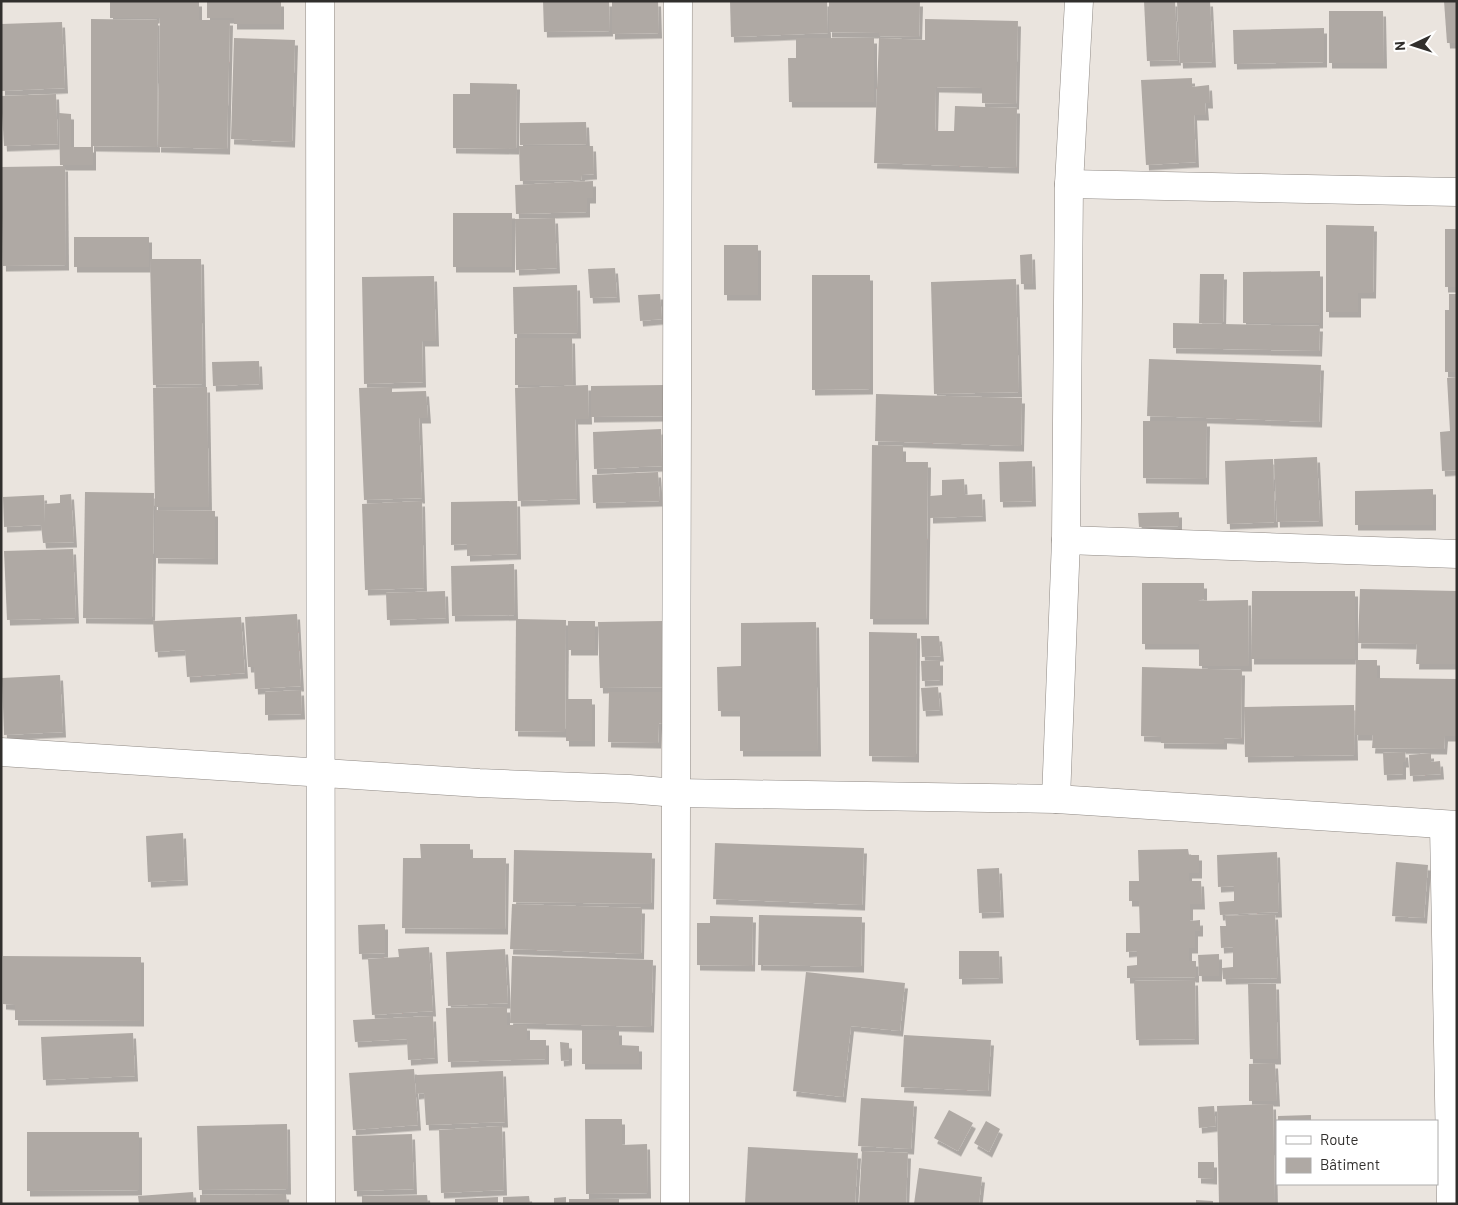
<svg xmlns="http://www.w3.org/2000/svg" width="1458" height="1205" viewBox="0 0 1458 1205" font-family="Barlow,sans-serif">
  <defs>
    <filter id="shadow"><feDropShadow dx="3" dy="5.5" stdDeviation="0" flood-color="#0004"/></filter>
  </defs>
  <rect width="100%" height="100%" fill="#eae4de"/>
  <!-- building -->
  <g fill="#afa9a4" filter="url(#shadow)">
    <polygon points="110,1 199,1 199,20 230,20 227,149 158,147 160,18 110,18"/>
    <polygon points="207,1 281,1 281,24 234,24 234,18 207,18"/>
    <polygon points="543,1 609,1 610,31 544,32"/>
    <polygon points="612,1 658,1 659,33 612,34"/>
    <polygon points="730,1 827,1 828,33 731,37"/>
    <polygon points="829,1 920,1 919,37 879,36 879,33 829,32"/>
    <polygon points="1144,1 1175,1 1178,60 1147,61"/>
    <polygon points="1177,1 1210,1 1213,62 1180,63"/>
    <polygon points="1444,1 1457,1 1457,43 1447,43"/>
    <polygon points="1329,11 1383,11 1384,63 1329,63"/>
    <polygon points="91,19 158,20 157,147 93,146 93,165 60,165 59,113 71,114 71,147 91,147"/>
    <polygon points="925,19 1018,21 1016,104 982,103 982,88 936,87 935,131 954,131 955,106 1017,108 1016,168 874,163 879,38 925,40"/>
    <polygon points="62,22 65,88 2,91 1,24"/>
    <polygon points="1324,28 1324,62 1234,64 1233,30"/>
    <polygon points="234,38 295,40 292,142 231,139"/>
    <polygon points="796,38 874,38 874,102 789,102 788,58 796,58"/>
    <polygon points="1192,78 1192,87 1209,85 1210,103 1205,103 1206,115 1194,115 1196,162 1146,165 1141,80"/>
    <polygon points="470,83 517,84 516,149 453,148 453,94 470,94"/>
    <polygon points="56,94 58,144 4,146 1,96"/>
    <polygon points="586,122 587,144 520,145 520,123"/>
    <polygon points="519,146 593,146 594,174 582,175 581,180 520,181"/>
    <polygon points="65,166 66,265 3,266 1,167"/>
    <polygon points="593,181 593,198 587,198 587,212 516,214 515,185"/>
    <rect x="453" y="213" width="59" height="54"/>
    <polygon points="555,218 557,268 516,270 515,219"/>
    <polygon points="1326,225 1374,226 1373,293 1358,293 1358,312 1326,312"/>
    <rect x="1445" y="229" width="12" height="58"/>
    <rect x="74" y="237" width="75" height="30"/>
    <rect x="724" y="245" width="34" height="50"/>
    <polygon points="1032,254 1033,284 1021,284 1020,255"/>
    <polygon points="150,259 201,259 203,384 153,385"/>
    <polygon points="615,268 617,297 590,298 588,269"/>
    <polygon points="1320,271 1320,323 1243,323 1243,272"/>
    <polygon points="1200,274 1224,274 1223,323 1199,323"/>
    <polygon points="812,275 870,275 870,389 812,390"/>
    <polygon points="434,276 436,341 422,341 423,382 364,384 362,277"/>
    <polygon points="1016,279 1019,392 934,394 931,282"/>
    <polygon points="577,285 578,333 514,334 513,287"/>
    <polygon points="660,294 662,319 640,321 638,295"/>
    <polygon points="1449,294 1457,294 1457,372 1445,372 1445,310 1449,310"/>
    <polygon points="1173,323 1320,326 1319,351 1173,348"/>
    <polygon points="515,338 572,338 573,385 515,385"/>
    <polygon points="1149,359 1321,365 1319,422 1147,416"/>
    <polygon points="259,361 260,384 213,386 212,362"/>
    <polygon points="1457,377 1457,470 1442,471 1440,432 1450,431 1447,378"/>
    <polygon points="588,385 589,419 575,419 577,499 518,501 515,388"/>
    <polygon points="665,385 666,416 591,417 591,386"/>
    <polygon points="207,387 209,507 155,507 153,388"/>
    <polygon points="392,387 392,392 426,391 428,418 419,418 422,498 364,500 359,388"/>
    <polygon points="876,394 1022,398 1021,446 875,441"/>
    <polygon points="1143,421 1207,421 1206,479 1143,478"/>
    <polygon points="661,429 662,466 594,469 593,432"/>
    <polygon points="872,445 903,446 903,462 928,462 926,619 870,619"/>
    <polygon points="1317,457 1320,521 1277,522 1274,459"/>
    <polygon points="1273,459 1275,522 1227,524 1225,461"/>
    <polygon points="1032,461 1033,501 1000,502 999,462"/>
    <polygon points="658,472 660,501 593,503 592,475"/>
    <polygon points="964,479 965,495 982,494 983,516 930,518 930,496 942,495 942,480"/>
    <polygon points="1433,489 1433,525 1355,525 1355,491"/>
    <polygon points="85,492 154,493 152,619 83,618"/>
    <polygon points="71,494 74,542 43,543 41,525 4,527 3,497 44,495 45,523 45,504 60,503 60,495"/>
    <polygon points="422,501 424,588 365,590 362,504"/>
    <polygon points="517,501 518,554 467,556 467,544 451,545 451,502"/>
    <polygon points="155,510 215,511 215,559 155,558"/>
    <polygon points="1179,512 1179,526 1139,527 1138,513"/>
    <polygon points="73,549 76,618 7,620 4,551"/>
    <polygon points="514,564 515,615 452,616 451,566"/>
    <polygon points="1142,583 1204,583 1204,599 1198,601 1248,600 1249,666 1199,666 1199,644 1142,644"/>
    <polygon points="1360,589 1457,591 1457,664 1416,664 1417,644 1358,643"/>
    <polygon points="445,591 446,618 387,620 386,593"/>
    <polygon points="1252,591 1355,591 1355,659 1251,659"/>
    <polygon points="297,614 301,686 255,689 254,667 248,667 245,617"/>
    <polygon points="241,617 245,673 187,677 185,650 155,652 153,621"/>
    <polygon points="516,619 566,620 565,732 515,731"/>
    <rect x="568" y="621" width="27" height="29"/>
    <polygon points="663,621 665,687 600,688 598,622"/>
    <polygon points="816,622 818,751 740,751 740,711 718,711 717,667 741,666 741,623"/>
    <polygon points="869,632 917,633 916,757 869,756"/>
    <polygon points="921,636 939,636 941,656 922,657"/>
    <polygon points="940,660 940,680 922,681 921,661"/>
    <polygon points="1356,660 1377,660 1377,678 1457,679 1457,736 1445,736 1444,749 1372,748 1373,735 1355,735"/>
    <polygon points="1142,667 1242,670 1241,739 1224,738 1224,744 1161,743 1161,737 1141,736"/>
    <polygon points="60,675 63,732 4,735 2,678"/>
    <polygon points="938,687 940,710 923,711 921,688"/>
    <polygon points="301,690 302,714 265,715 265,692"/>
    <polygon points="609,692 663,692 663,724 659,723 658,743 608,742"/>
    <rect x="566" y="699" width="26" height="42"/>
    <polygon points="1354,705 1355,755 1245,757 1244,707"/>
    <polygon points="1405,752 1406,762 1403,762 1403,774 1384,775 1383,753"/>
    <polygon points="1431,753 1431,762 1440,761 1441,774 1410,776 1409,755"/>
    <polygon points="183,833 185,880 148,882 146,836"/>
    <polygon points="715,843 864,848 862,905 713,899"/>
    <polygon points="420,844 470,844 470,858 506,858 505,929 402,928 403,858 421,858"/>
    <polygon points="1188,849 1189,855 1199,855 1199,873 1189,873 1189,881 1201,881 1202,904 1190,904 1190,921 1200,920 1200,931 1195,931 1195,948 1189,948 1189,961 1196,961 1196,977 1127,978 1127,966 1137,965 1137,951 1126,952 1126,933 1140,933 1139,901 1129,901 1129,881 1139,881 1138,850"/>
    <polygon points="514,850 652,853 651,904 513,902"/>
    <polygon points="1277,852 1279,912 1220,915 1219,902 1234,901 1234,886 1218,887 1217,855"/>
    <polygon points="1396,862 1428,865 1424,918 1392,916"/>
    <polygon points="999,868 1001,912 979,913 977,869"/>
    <polygon points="512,904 642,908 641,954 510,949"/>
    <polygon points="1275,914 1278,978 1223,979 1222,968 1233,967 1233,947 1221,948 1220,926 1226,926 1225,916"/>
    <polygon points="759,915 862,917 861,967 758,965"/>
    <polygon points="710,916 753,917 752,966 697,965 697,923 710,923"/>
    <polygon points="385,924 385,953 359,954 358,925"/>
    <polygon points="429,947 433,1011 372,1015 368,959 399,957 398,949"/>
    <polygon points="505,949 508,1003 448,1006 446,952"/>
    <polygon points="959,951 999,951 1000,978 959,979"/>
    <polygon points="1219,954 1219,976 1199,976 1198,955"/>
    <polygon points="3,956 141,957 141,1021 15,1020 15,1005 3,1004"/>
    <polygon points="512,956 653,960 651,1027 510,1023"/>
    <polygon points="806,972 905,983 900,1031 851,1026 843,1097 793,1091"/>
    <polygon points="1195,980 1196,1039 1136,1040 1134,981"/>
    <polygon points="1248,984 1276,984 1278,1059 1250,1059"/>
    <polygon points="507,1007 507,1025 527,1025 527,1040 546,1040 546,1059 448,1062 446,1008"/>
    <polygon points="433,1016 435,1058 408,1060 407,1039 355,1042 353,1020"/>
    <polygon points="582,1030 619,1030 619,1045 639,1046 639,1064 582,1064"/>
    <polygon points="133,1033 135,1076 43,1080 41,1037"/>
    <polygon points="904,1035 991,1040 988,1091 901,1087"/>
    <polygon points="560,1042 569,1043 569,1060 561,1061"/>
    <polygon points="1275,1063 1277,1101 1249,1101 1249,1064"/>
    <polygon points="414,1069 418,1125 353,1130 349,1073"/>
    <polygon points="503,1071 505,1122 426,1125 424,1093 416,1094 416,1075"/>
    <polygon points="861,1098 914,1101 911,1149 858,1146"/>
    <polygon points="1273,1104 1275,1204 1219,1204 1217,1106"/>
    <polygon points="1214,1106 1216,1126 1199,1128 1198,1107"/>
    <polygon points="949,1110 973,1123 958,1151 934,1138"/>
    <polygon points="1311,1115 1311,1121 1278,1121 1278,1116"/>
    <polygon points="585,1119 622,1119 622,1145 647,1144 648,1193 586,1194"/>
    <polygon points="986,1121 1000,1129 989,1152 974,1143"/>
    <polygon points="287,1124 288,1189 199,1190 197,1126"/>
    <polygon points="502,1126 504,1190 441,1193 439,1130"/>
    <polygon points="27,1132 139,1132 139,1190 27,1191"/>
    <polygon points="412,1134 414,1189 354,1191 352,1136"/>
    <polygon points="748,1147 858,1153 855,1204 745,1204"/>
    <polygon points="862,1151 908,1153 906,1204 859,1204"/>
    <polygon points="1198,1162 1214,1162 1214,1179 1198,1178"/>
    <polygon points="919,1168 982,1177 979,1204 914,1204"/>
    <polygon points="193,1192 194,1204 139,1204 138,1196"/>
    <polygon points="286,1194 287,1204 200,1204 200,1195"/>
    <polygon points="427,1195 428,1204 362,1204 362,1196"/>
    <polygon points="529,1196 530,1204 503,1204 503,1197"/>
    <polygon points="498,1197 498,1204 455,1204 455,1199"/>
    <polygon points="566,1197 566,1204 554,1204 554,1198"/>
    <rect x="569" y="1199" width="50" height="5"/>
    <polygon points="1196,1200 1213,1201 1213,1204 1196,1204"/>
  </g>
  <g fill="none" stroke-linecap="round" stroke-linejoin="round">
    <defs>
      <g id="minor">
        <polyline points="320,1 321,1204"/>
        <polyline points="1069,184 1457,192"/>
        <polyline points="1066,540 1457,554"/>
        <polyline points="1,752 479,783 629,789 676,793 1056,799 1457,825"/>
        <polyline points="1056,799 1066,540 1069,184 1079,1"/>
        <polyline points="1444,826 1451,1204"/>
        <polyline points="675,1204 678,1"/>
      </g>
    </defs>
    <!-- minor casing -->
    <use href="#minor" stroke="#8f8984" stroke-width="29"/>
    <!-- minor -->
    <use href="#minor" stroke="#fff" stroke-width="28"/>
  </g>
  <!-- border -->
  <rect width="1458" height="1205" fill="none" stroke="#312f2d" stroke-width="5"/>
  <!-- legend -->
  <rect x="1276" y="1120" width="162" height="65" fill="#ffffff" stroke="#adacab"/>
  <rect x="1286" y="1136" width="25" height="8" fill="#ffffff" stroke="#adacab"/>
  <text x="1320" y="1145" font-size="15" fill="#312f2d">Route</text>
  <rect x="1286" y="1158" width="25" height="15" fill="#afa9a4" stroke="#adacab"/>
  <text x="1320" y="1170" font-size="15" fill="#312f2d">Bâtiment</text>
  <!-- north arrow -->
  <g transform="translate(1413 45) rotate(266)" stroke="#ffffff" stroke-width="4" paint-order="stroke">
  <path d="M0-4L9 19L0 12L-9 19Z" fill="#312f2d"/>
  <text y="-8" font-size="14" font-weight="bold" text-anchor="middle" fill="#312f2d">N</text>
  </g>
</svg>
